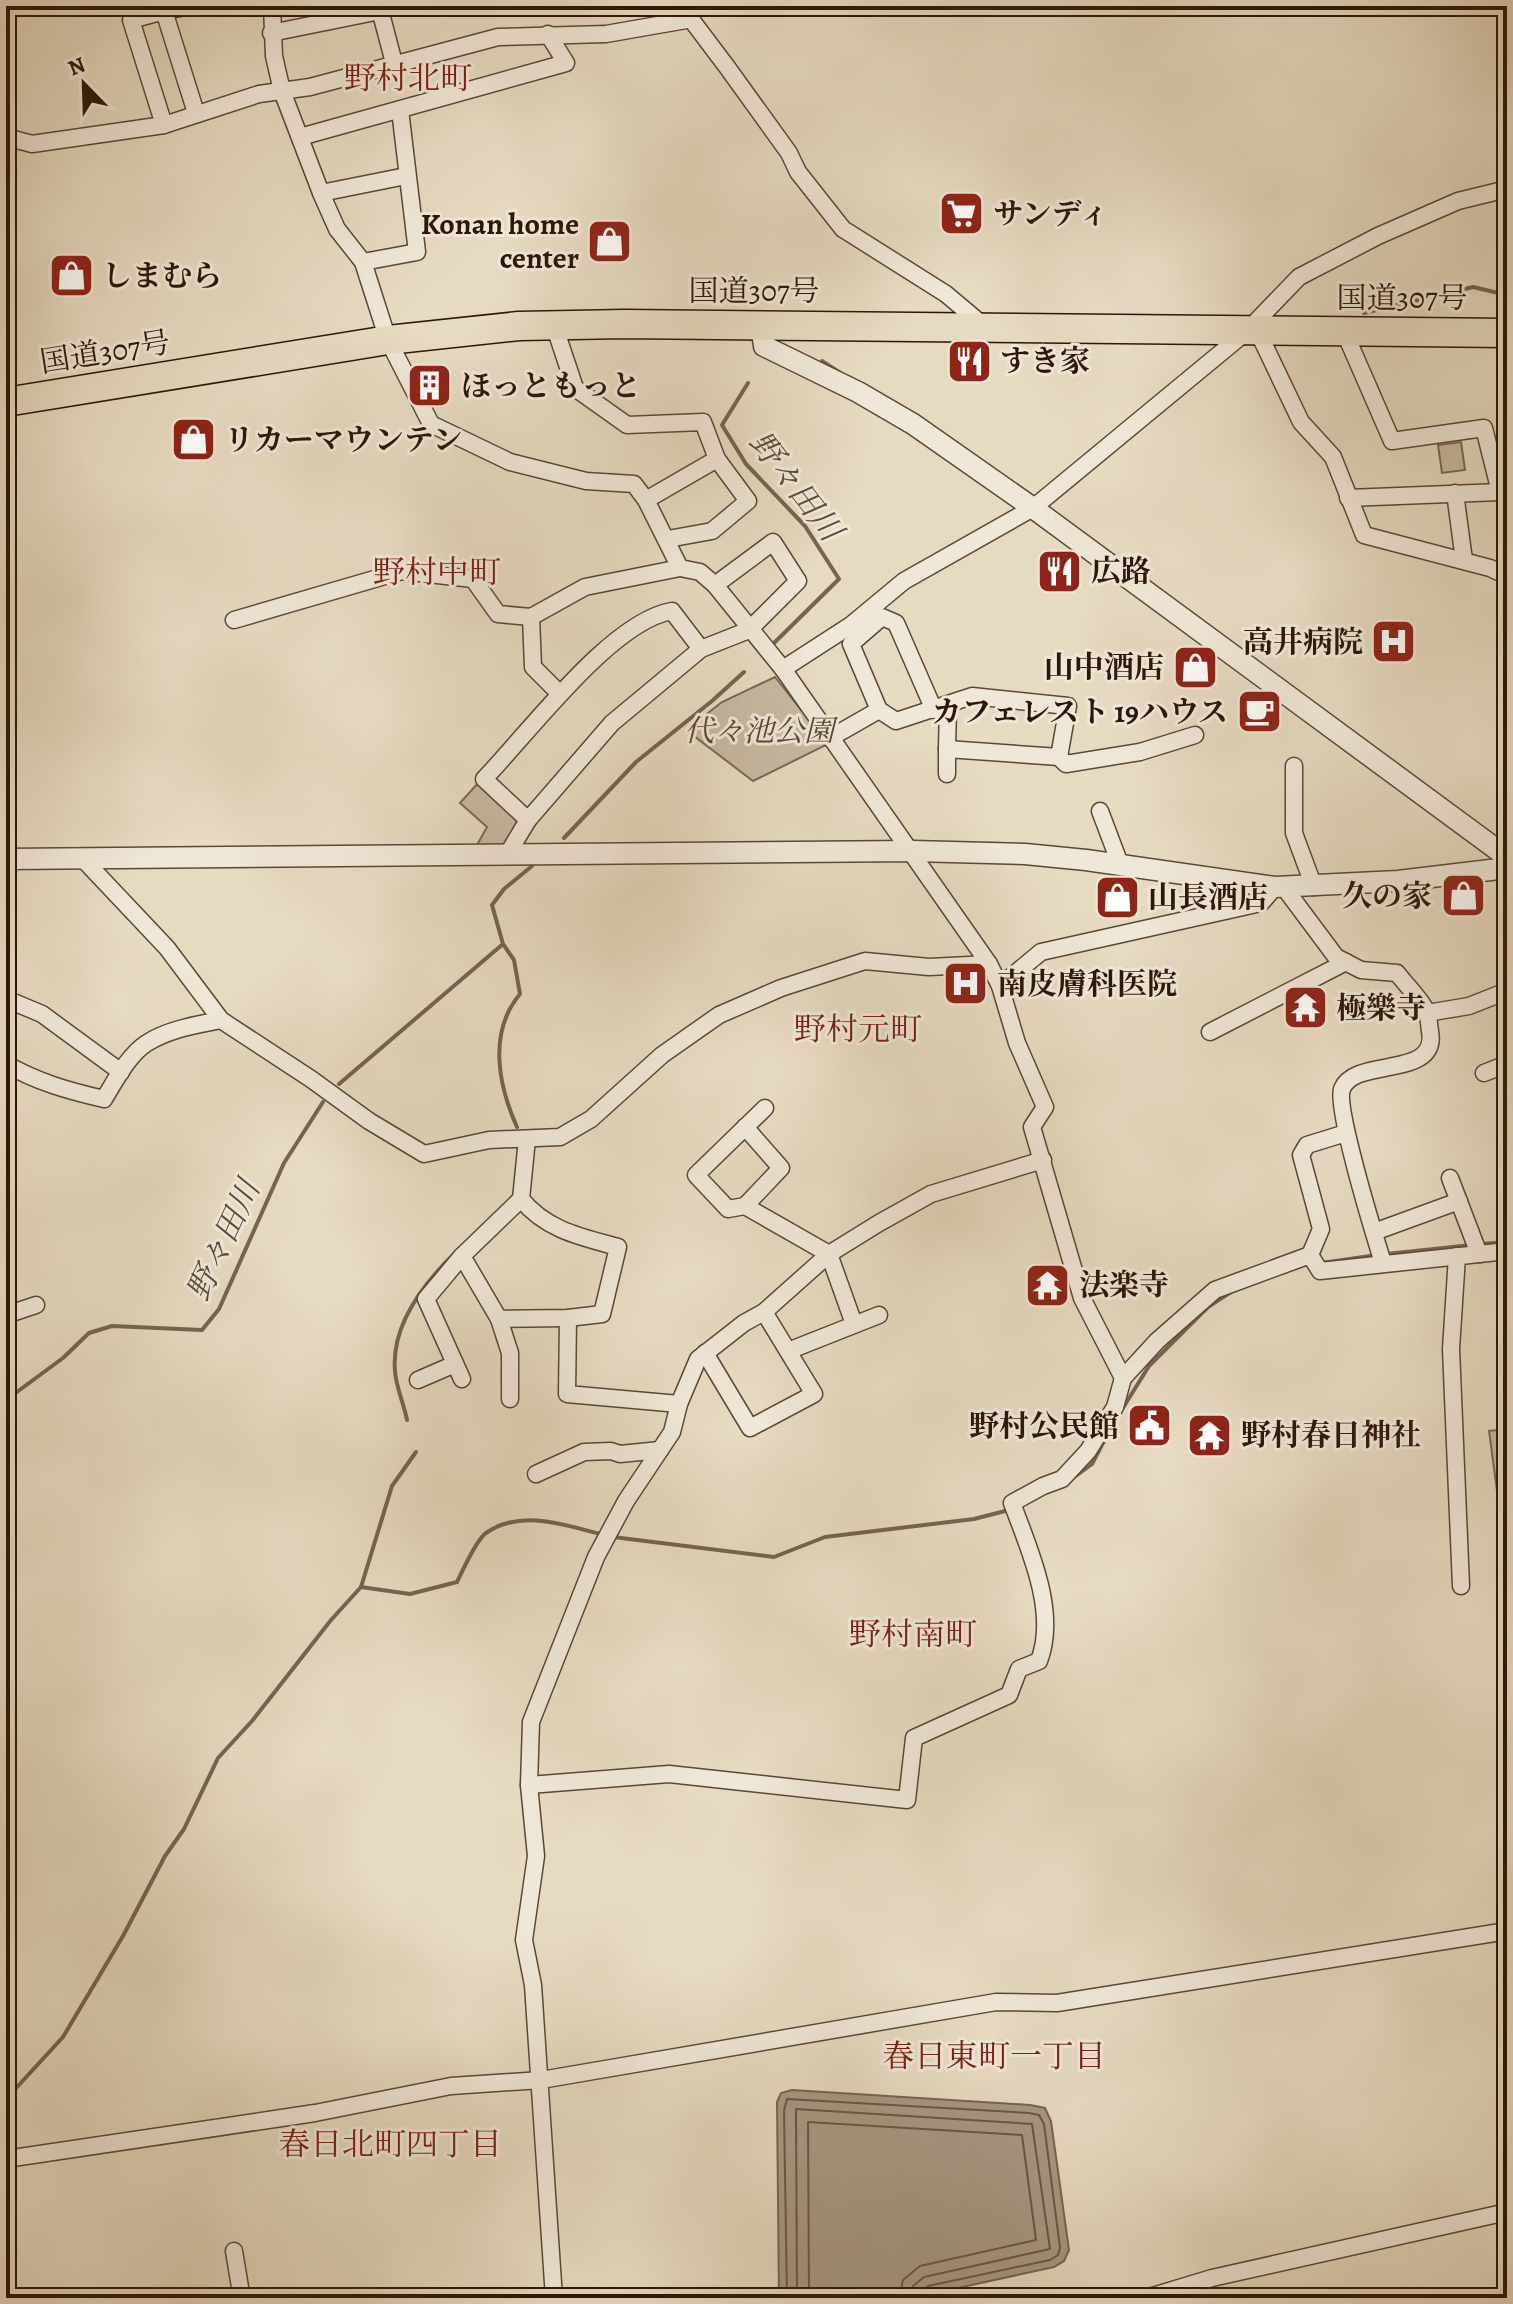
<svg xmlns="http://www.w3.org/2000/svg" width="1513" height="2304" viewBox="0 0 1513 2304" font-family="Alegreya,'Noto Serif JP',serif">
  <rect width="100%" height="100%" fill="#e6dac1"/>
  <filter id="stains"><feTurbulence type="fractalNoise" baseFrequency=".0025" numOctaves="4"/><feColorMatrix values="0 0 0 0 .2 0 0 0 0 .09 0 0 0 0 .02 0 0 0 .5 -.17"/></filter>
  <radialGradient id="worn" r=".72"><stop offset=".6" stop-color="#630" stop-opacity="0"/><stop offset="1" stop-color="#630" stop-opacity=".3"/></radialGradient>
  <!-- green -->
  <g fill="#c7b9a2" stroke="#7a6855" stroke-width="2">
    <polygon points="1461,442 1465,470 1442,473 1438,445"/>
    <polygon points="775,677 828,744 753,781 686,730 722,702"/>
    <polygon points="479,782 518,819 504,849 477,845 487,827 460,803"/>
    <polygon points="1507,1429 1507,1527 1502,1528 1489,1431"/>
  </g>
  <!-- water -->
  <polygon fill="#a79782" stroke="#766351" stroke-width="2" points="792,2090 1030,2105 1045,2108 1051,2121 1069,2250 1064,2261 1054,2267 912,2298 779,2298 777,2102 781,2093"/>
  <g fill="none" stroke-linecap="round" stroke-linejoin="round">
    <!-- shore -->
    <g stroke="#6a5645" stroke-width="2">
      <polyline points="787,2298 784,2111 787,2099 1029,2113 1039,2115 1044,2124 1060,2248 1058,2255 1050,2260 928,2286 922,2291 921,2298"/>
      <polyline points="797,2298 796,2109 1032,2124 1050,2249 924,2277 913,2286 911,2298"/>
      <polyline points="809,2298 808,2122 1022,2135 1036,2240 920,2266 903,2280 899,2298"/>
    </g>
    <!-- stream -->
    <g stroke="#766351" stroke-width="4">
      <polyline points="1364,313 1473,287 1507,295"/>
      <polyline points="822,361 842,374"/>
      <polyline points="748,383 722,425 746,464 805,526 839,579 773,644"/>
      <polyline points="564,838 636,762 712,701 744,672"/>
      <polyline points="339,1084 503,944"/>
      <path d="M 517,1127 C 498,1085 488,1032 520,994 L 514,960 L 503,944 L 492,905 L 504,889 L 532,866"/>
      <polyline points="1481,1244 1507,1242"/>
      <polyline points="1386,1254 1472,1245"/>
      <polyline points="1322,1263 1377,1255"/>
      <polyline points="6,1400 63,1358 89,1333 112,1326 202,1330 219,1309 284,1163 323,1102"/>
      <polyline points="1121,1411 1149,1366 1208,1307 1234,1290"/>
      <path d="M 407,1420 C 404,1404 396,1387 395,1371 C 391,1325 424,1283 455,1253"/>
      <polyline points="1073,1478 1092,1464 1105,1439"/>
      <polyline points="613,1537 774,1557 825,1537 974,1519 1009,1510"/>
      <path d="M 361,1587 L 410,1594 L 457,1582 C 463,1570 476,1540 486,1533 C 521,1508 568,1526 604,1535"/>
      <polyline points="6,2099 63,2037 123,1936 165,1856 184,1829 218,1758 252,1721 331,1620 361,1587 392,1486 416,1452"/>
    </g>
    <defs>
      <g id="minor">
        <polyline points="162,6 164,11 191,6"/>
        <polyline points="272,6 274,56 282,91 321,193 337,229 363,262 388,340 431,424 510,462 586,481 634,484 646,500 680,568 700,572 715,585 783,669 989,964 1000,986 1017,1043 1045,1107 1032,1127 1082,1298 1123,1378"/>
        <polyline points="379,6 394,63"/>
        <polyline points="681,6 727,67 789,153 798,172 843,229 946,294 984,326"/>
        <polyline points="271,33 380,11"/>
        <polyline points="164,125 131,20 164,11 196,113"/>
        <polyline points="6,137 32,144 164,125 259,94 310,87 498,37 606,34 692,19"/>
        <polyline points="300,137 566,63 548,34"/>
        <polyline points="321,193 406,176"/>
        <polyline points="363,262 417,252 400,110"/>
        <polyline points="554,325 575,388 627,425 703,422 717,459 646,500"/>
        <polyline points="1344,331 1392,441 1484,428 1500,492 1507,491"/>
        <polyline points="1258,332 1301,422 1333,457 1364,535 1490,568 1507,576"/>
        <polyline points="1455,493 1464,560"/>
        <polyline points="1348,498 1500,492"/>
        <polyline points="668,539 712,531 748,501 717,459"/>
        <polyline points="531,617 533,667 560,694"/>
        <polyline points="234,620 402,571 473,579 498,614 531,617 585,587 680,568"/>
        <path d="M 701,649 L 672,611 C 611,621 528,734 484,779 L 528,820 L 612,723 L 701,649 L 749,630 L 798,581 L 773,542 L 715,585"/>
        <polyline points="783,669 851,625 904,581 1033,508 1246,332 1299,277 1378,236 1458,201 1507,189"/>
        <polyline points="879,710 851,644 882,617 896,623 934,710"/>
        <polyline points="830,738 879,710 896,721 972,696 1068,706 1059,757 947,749 947,774"/>
        <polyline points="947,749 948,706"/>
        <polyline points="1059,757 1066,764 1140,752 1195,735"/>
        <polyline points="1294,766 1294,833 1314,887"/>
        <polyline points="1100,811 1120,864"/>
        <polyline points="507,855 528,820"/>
        <polyline points="82,858 167,948 221,1020 311,1079 369,1121 424,1154 489,1140 560,1137 591,1119 662,1055 719,1015 781,988 865,961 929,967 989,964"/>
        <path d="M 1283,886 L 1336,957 L 1361,970 L 1397,973 C 1406,985 1421,999 1427,1012 C 1429,1018 1429,1025 1430,1031 C 1439,1080 1355,1056 1342,1089 C 1335,1108 1375,1237 1383,1263"/>
        <polyline points="1000,986 1041,952 1261,903 1275,887"/>
        <polyline points="6,999 42,1014 121,1072"/>
        <polyline points="1427,1013 1469,1006 1507,991"/>
        <polyline points="1210,1032 1346,962"/>
        <path d="M 6,1064 C 37,1082 69,1091 104,1099 C 115,1081 129,1054 147,1043 C 169,1029 196,1025 221,1020"/>
        <polyline points="1484,1073 1507,1064"/>
        <polyline points="765,1108 696,1175 728,1209 745,1206 829,1254 854,1324"/>
        <polyline points="745,1127 781,1168 745,1206"/>
        <polyline points="1450,1178 1479,1254"/>
        <polyline points="1374,1232 1459,1201"/>
        <polyline points="1310,1255 1321,1229 1301,1155 1307,1145 1346,1133"/>
        <polyline points="462,1256 499,1319 510,1353 510,1399"/>
        <polyline points="1457,1256 1451,1349 1461,1586"/>
        <polyline points="6,1315 36,1305"/>
        <polyline points="568,1318 567,1394 679,1404"/>
        <path d="M 499,1319 L 568,1318 L 602,1314 L 618,1247 C 581,1237 546,1230 521,1199 L 527,1139"/>
        <polyline points="788,1351 879,1315"/>
        <polyline points="705,1353 750,1428 814,1394 764,1312"/>
        <polyline points="462,1379 426,1299 462,1256 521,1199"/>
        <polyline points="418,1380 455,1364"/>
        <polyline points="536,1474 584,1452 611,1451 620,1454 660,1450"/>
        <path d="M 529,1785 L 669,1774 L 907,1800 L 914,1738 L 1009,1695 L 1019,1669 L 1039,1661 C 1058,1612 1029,1549 1012,1503 L 1043,1486 L 1062,1479 L 1088,1451 L 1115,1407 L 1123,1378 L 1157,1341 L 1215,1290 L 1310,1255 L 1320,1271 L 1507,1251"/>
        <polyline points="6,2159 315,2113 451,2086 541,2080 996,2002 1057,2003 1507,1931"/>
        <polyline points="234,2251 241,2293 245,2298"/>
        <polyline points="554,2298 533,1985 524,1940 536,1856 529,1785 531,1722 596,1557 626,1501 672,1432 679,1404 698,1359 744,1323 764,1312 829,1254 879,1223 931,1194 1043,1160"/>
        <polyline points="1146,2298 1212,2278 1507,2212"/>
      </g>
      <g id="tertiary">
        <polyline points="761,325 764,346 858,392 913,424 1033,508 1507,857"/>
        <polyline points="6,859 913,851 1025,854 1086,860 1275,887 1398,881 1507,868"/>
      </g>
      <polyline id="trunk" points="6,402 388,340 519,326 625,324 1507,333"/>
    </defs>
    <!-- minor casing -->
    <use href="#minor" stroke="#5b4736" stroke-width="19"/>
    <!-- tertiary casing -->
    <use href="#tertiary" stroke="#5b4736" stroke-width="23"/>
    <!-- trunk casing -->
    <use href="#trunk" stroke="#2d1608" stroke-width="31"/>
    <!-- minor -->
    <use href="#minor" stroke="#efe7d7" stroke-width="16"/>
    <!-- tertiary -->
    <use href="#tertiary" stroke="#efe7d7" stroke-width="20"/>
    <!-- trunk -->
    <use href="#trunk" stroke="#e6dac1" stroke-width="28"/>
  </g>
  <!-- icons -->
  <defs>
    <symbol id="supermarket-square" viewBox="-11 -11 22 22"><rect x="-9" y="-9" width="18" height="18" rx="4" fill="#8f2418" stroke="#efe7d7"/><path d="M-6-5.5h2.5l.6 2H6L4.5 2H-2.5L-4.4-4H-6ZM-1.5 3.2a1.3 1.3 0 1 0 .1 0ZM3 3.2a1.3 1.3 0 1 0 .1 0Z" fill="#fff"/></symbol>
    <symbol id="shop-square" viewBox="-11 -11 22 22"><rect x="-9" y="-9" width="18" height="18" rx="4" fill="#8f2418" stroke="#efe7d7"/><path d="M-5-2.5h2.3a2.7 3.5 0 0 1 5.4 0H5L5.5 6h-11ZM-1.5-2.5h3a1.5 2.3 0 0 0-3 0Z" fill="#fff"/></symbol>
    <symbol id="restaurant-square" viewBox="-11 -11 22 22"><rect x="-9" y="-9" width="18" height="18" rx="4" fill="#8f2418" stroke="#efe7d7"/><path d="M-5-6h1v4h1v-4h1v4h1v-4h1v5L-1.5 .5V6h-2V.5L-5-1ZM5-6V6H3V1.5H1.5Q1.5-4 5-6Z" fill="#fff"/></symbol>
    <symbol id="building-square" viewBox="-11 -11 22 22"><rect x="-9" y="-9" width="18" height="18" rx="4" fill="#8f2418" stroke="#efe7d7"/><path d="M-4-6H4V6H1V3H-1V6H-4ZM-2.5-4.3h1.7v1.8h-1.7ZM.8-4.3h1.7v1.8H.8ZM-2.5-1h1.7V.8h-1.7ZM.8-1h1.7V.8H.8Z" fill="#fff"/></symbol>
    <symbol id="hospital-square" viewBox="-11 -11 22 22"><rect x="-9" y="-9" width="18" height="18" rx="4" fill="#8f2418" stroke="#efe7d7"/><path d="M-5-5h3v3.5h4V-5h3V5h-3V1.5h-4V5h-3Z" fill="#fff"/></symbol>
    <symbol id="cafe-square" viewBox="-11 -11 22 22"><rect x="-9" y="-9" width="18" height="18" rx="4" fill="#8f2418" stroke="#efe7d7"/><path d="M-5.5-4.5H6V0H3Q3 3.5 0 3.5H-2.5Q-5.5 3.5-5.5 0ZM3-3.2v2h1.7v-2ZM-6 4.5H4V6H-6Z" fill="#fff"/></symbol>
    <symbol id="temple-square" viewBox="-11 -11 22 22"><rect x="-9" y="-9" width="18" height="18" rx="4" fill="#8f2418" stroke="#efe7d7"/><path d="M0-6L5-2H3V0L6.5 2.5H4V6H1.5V3h-3V6H-4V2.5H-6.5L-3 0V-2H-5Z" fill="#fff"/></symbol>
    <symbol id="civic-square" viewBox="-11 -11 22 22"><rect x="-9" y="-9" width="18" height="18" rx="4" fill="#8f2418" stroke="#efe7d7"/><path d="M-.6-6.5H3V-4.5H.6V-3L4-1V1h2V6H-6V1h2V-1L-.6-3ZM-1.2 2.5V6h2.4V2.5Z" fill="#fff"/></symbol>
  </defs>
  <g fill-rule="evenodd">
    <use href="#supermarket-square" x="936" y="188" width="51" height="51"/>
    <use href="#shop-square" x="584" y="216" width="51" height="51"/>
    <use href="#shop-square" x="46" y="250" width="51" height="51"/>
    <use href="#restaurant-square" x="944" y="336" width="51" height="51"/>
    <use href="#building-square" x="404" y="360" width="51" height="51"/>
    <use href="#shop-square" x="168" y="414" width="51" height="51"/>
    <use href="#restaurant-square" x="1034" y="546" width="51" height="51"/>
    <use href="#hospital-square" x="1368" y="616" width="51" height="51"/>
    <use href="#shop-square" x="1170" y="642" width="51" height="51"/>
    <use href="#cafe-square" x="1234" y="686" width="51" height="51"/>
    <use href="#shop-square" x="1438" y="870" width="51" height="51"/>
    <use href="#shop-square" x="1092" y="872" width="51" height="51"/>
    <use href="#hospital-square" x="940" y="958" width="51" height="51"/>
    <use href="#temple-square" x="1280" y="982" width="51" height="51"/>
    <use href="#temple-square" x="1022" y="1260" width="51" height="51"/>
    <use href="#civic-square" x="1124" y="1400" width="51" height="51"/>
    <use href="#temple-square" x="1184" y="1410" width="51" height="51"/>
  </g>
  <g text-anchor="middle" stroke-width="6" stroke-linejoin="round" paint-order="stroke">
    <!-- poi labels -->
    <g font-size="30" font-weight="bold" fill="#2d1608" stroke="#efe7d7" text-anchor="start">
      <text x="993" y="224">サンディ</text>
      <text x="579" y="234" text-anchor="end">Konan home<tspan x="579" dy="34">center</tspan></text>
      <text x="102" y="286">しまむら</text>
      <text x="1000" y="371">すき家</text>
      <text x="461" y="396">ほっともっと</text>
      <text x="224" y="450">リカーマウンテン</text>
      <text x="1091" y="581">広路</text>
      <text x="1363" y="652" text-anchor="end">高井病院</text>
      <text x="1164" y="677" text-anchor="end">山中酒店</text>
      <text x="1228" y="722" text-anchor="end">カフェレスト 19ハウス</text>
      <text x="1432" y="906" text-anchor="end">久の家</text>
      <text x="1148" y="907">山長酒店</text>
      <text x="997" y="994">南皮膚科医院</text>
      <text x="1336" y="1018">極樂寺</text>
      <text x="1079" y="1295">法楽寺</text>
      <text x="1119" y="1436" text-anchor="end">野村公民館</text>
      <text x="1241" y="1445">野村春日神社</text>
    </g>
    <!-- street labels -->
    <g font-size="30" fill="#2d1608" stroke="#efe7d7">
      <text x="754" y="301">国道307号</text>
      <text x="1402" y="308">国道307号</text>
      <text transform="translate(105 352) rotate(-9)" y="10">国道307号</text>
    </g>
    <!-- park labels -->
    <g font-size="30" font-style="italic" fill="#5b4736" stroke="#efe7d7">
      <text x="759" y="741">代々池公園</text>
    </g>
    <!-- neighbourhood labels -->
    <g font-size="32" fill="#7a1f14" stroke="#efe7d7">
      <text x="408" y="89">野村北町</text>
      <text x="437" y="583">野村中町</text>
      <text x="858" y="1040">野村元町</text>
      <text x="913" y="1645">野村南町</text>
      <text x="994" y="2067">春日東町一丁目</text>
      <text x="390" y="2155">春日北町四丁目</text>
    </g>
    <!-- water labels -->
    <g font-size="32" font-style="italic" fill="#5e4a39" stroke="#efe7d7">
      <text transform="translate(796 486) rotate(52)" y="11">野々田川</text>
      <text transform="translate(223 1240) rotate(-65)" y="11">野々田川</text>
    </g>
  </g>
  <!-- margin -->
  <rect width="1513" height="2304" fill="none" stroke="#e6dac1" stroke-width="32"/>
  <rect x="8" y="8" width="1497" height="2288" fill="none" stroke="#2d1608" stroke-width="4"/>
  <rect x="16" y="16" width="1481" height="2272" fill="none" stroke="#2d1608" stroke-width="2"/>
  <!-- north arrow -->
  <g transform="translate(84 84) rotate(337)" stroke="#efe7d7" stroke-width="6" paint-order="stroke">
  <path d="M0-6L14 30L0 20L-14 30Z" fill="#2d1608"/>
  <text y="-12" font-size="22" font-weight="bold" text-anchor="middle" fill="#2d1608">N</text>
  </g>
  <rect width="100%" height="100%" filter="url(#stains)"/>
  <rect width="100%" height="100%" fill="url(#worn)"/>
</svg>
